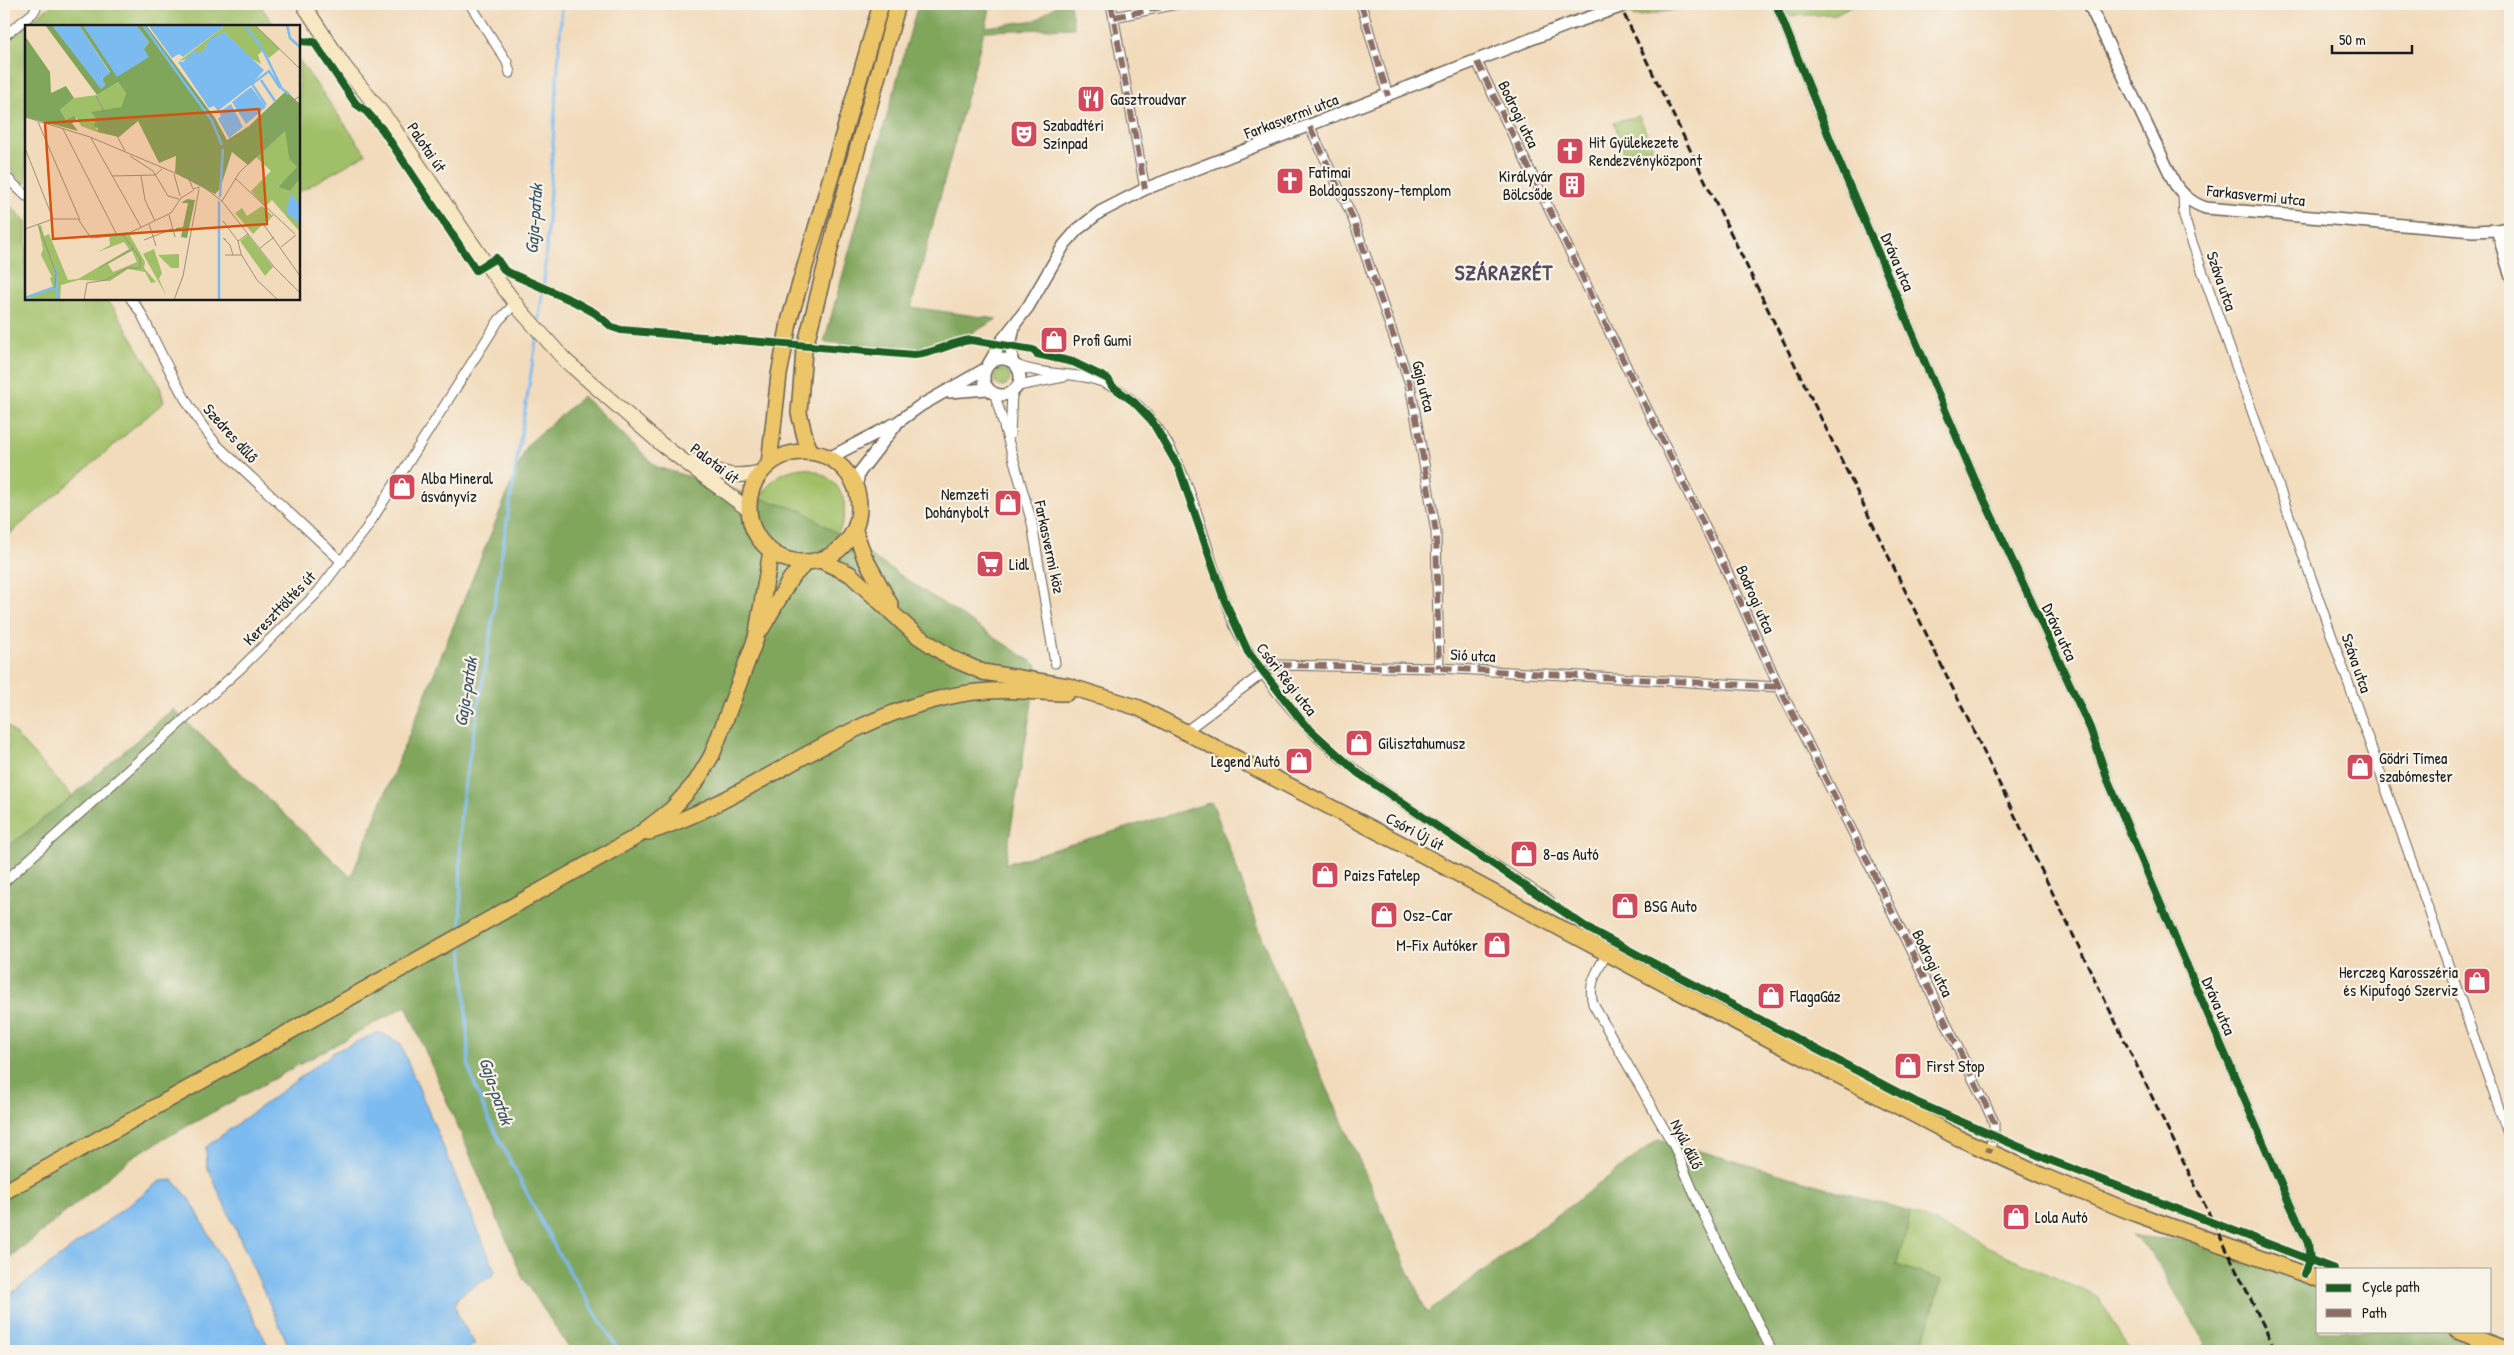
<svg xmlns="http://www.w3.org/2000/svg" width="2514" height="1355" viewBox="0 0 2514 1355" font-family="'Patrick Hand',sans-serif">
  <rect width="100%" height="100%" fill="#f7f3e8"/>
  <filter id="ink" filterUnits="userSpaceOnUse"><feTurbulence type="fractalNoise" baseFrequency=".02" numOctaves="2"/><feDisplacementMap in="SourceGraphic" scale="10" xChannelSelector="R" yChannelSelector="G"/><feConvolveMatrix kernelMatrix="1 2 1 2 8 2 1 2 1" color-interpolation-filters="sRGB"/></filter>
  <filter id="wash" filterUnits="userSpaceOnUse"><feTurbulence type="fractalNoise" baseFrequency=".0096" numOctaves="4" result="noise"/><feDisplacementMap in="SourceGraphic" scale="20" xChannelSelector="R" yChannelSelector="G"/><feGaussianBlur stdDeviation="1.12" result="paint"/><feColorMatrix in="noise" values="0 0 0 0 0 0 0 0 0 0 0 0 0 0 0 0 0 1.4 0 .05"/><feComposite in="paint" operator="in"/></filter>
  <g filter="url(#wash)">
    <rect width="100%" height="100%" fill="#f2dbbb"/>
    <!-- green -->
    <g fill="#a0c068" stroke="#5e6e42">
      <polygon points="53,4 259,4 275,26 26,26 26,185 4,164 4,43"/>
      <polygon points="1628,4 1709,4 1634,17"/>
      <polygon points="1771,4 1854,4 1836,14 1790,16"/>
      <polygon points="299,60 366,154 299,192"/>
      <polygon points="1639,116 1653,148 1624,153 1614,122"/>
      <polygon points="10,205 26,221 26,299 104,299 114,308 159,384 164,402 4,539 4,210"/>
      <circle cx="1002" cy="378" r="8"/>
      <path d="M 802,468 C 843,474 858,510 831,543 L 759,507 C 765,483 778,471 802,468 Z"/>
      <polygon points="4,722 72,796 4,850"/>
      <polygon points="1910,1212 2098,1297 2131,1351 1921,1351 1941,1280 1896,1265 1908,1226"/>
    </g>
    <!-- forest -->
    <g fill="#80a65c" stroke="#4e613c">
      <polygon points="918,4 991,4 986,27 1036,20 1058,4 1070,4 1074,28 984,31 911,307 997,319 965,337 923,351 824,342"/>
      <polygon points="583,396 657,467 803,511 1038,666 1005,864 1212,802 1271,961 1427,1313 1659,1139 1910,1212 1908,1226 1896,1265 1941,1280 1921,1351 571,1351 522,1276 406,1006 135,1155 4,1263 4,850 72,796 173,709 351,877 527,445"/>
      <polygon points="2132,1236 2222,1244 2318,1279 2318,1331 2457,1331 2510,1351 2196,1351 2206,1344 2147,1246"/>
    </g>
    <!-- water -->
    <g fill="#7cbbf0" stroke="#4c6c86">
      <path d="M 379,1032 L 400,1043 L 495,1271 L 493,1275 C 446,1302 447,1298 475,1344 L 464,1351 L 291,1351 L 207,1166 L 206,1147 L 336,1051 Z"/>
      <polygon points="173,1180 190,1199 271,1351 4,1351 4,1299 160,1181"/>
    </g>
    <g fill="none" stroke-linecap="round" stroke-linejoin="round">
      <!-- stream -->
      <g stroke="#7cbbf0" stroke-width="3">
        <polyline points="2507,211 2510,210"/>
        <polyline points="538,323 544,282 562,4"/>
        <polyline points="461,929 460,821 464,788 488,651 502,552 537,336"/>
        <polyline points="462,940 469,1068 477,1091 489,1120 558,1253 619,1351"/>
      </g>
    </g>
  </g>
  <g filter="url(#ink)">
    <g fill="none" stroke-linecap="round" stroke-linejoin="round">
      <defs>
        <g id="minor">
          <polyline points="470,4 507,62 510,73"/>
          <polyline points="1111,4 1145,189"/>
          <polyline points="1361,4 1388,96"/>
          <polyline points="1776,4 1838,159 1975,480 2090,728 2107,778 2175,938 2287,1198 2308,1243 2310,1260 2305,1274"/>
          <polyline points="1114,17 1177,4"/>
          <polyline points="4,36 33,13 38,4"/>
          <polyline points="1477,62 1729,576 1779,687 1865,856 1994,1122 1994,1136 1988,1152"/>
          <polyline points="1310,127 1352,216 1410,384 1436,532 1439,668"/>
          <polyline points="4,175 26,196"/>
          <polyline points="2183,195 2184,217 2191,239 2510,1139"/>
          <path d="M 131,299 L 141,313 C 164,359 184,405 217,445 L 342,562"/>
          <path d="M 1016,365 C 1047,378 1080,369 1113,387 C 1189,428 1200,544 1231,617 C 1244,650 1267,681 1290,708 C 1327,753 1375,785 1423,817 C 1465,845 1508,873 1550,901"/>
          <polyline points="1018,386 1064,377"/>
          <polyline points="995,395 1032,523 1055,663"/>
          <polyline points="1010,435 1012,393"/>
          <polyline points="1186,731 1263,673 1276,665 1439,668 1779,687"/>
          <polyline points="4,882 240,669 317,593 366,529 499,320 515,304"/>
          <path d="M 1607,953 C 1598,970 1587,984 1593,1004 L 1674,1146 L 1699,1205 L 1772,1351"/>
        </g>
        <g id="tertiary">
          <path d="M 2089,4 L 2175,184 C 2184,196 2191,203 2206,208 L 2473,231 L 2497,230 L 2510,227"/>
          <polyline points="2497,230 2510,274"/>
          <circle cx="1002" cy="377" r="18"/>
          <polyline points="1012,362 1011,341 1014,327"/>
          <polyline points="988,365 1003,339 1028,307 1064,245 1077,230 1100,212 1145,189 1570,24 1629,4"/>
          <polyline points="950,392 987,389"/>
          <polyline points="829,458 898,422 920,406 985,369"/>
          <polyline points="856,488 859,473 896,425"/>
        </g>
        <g id="secondary">
          <polyline points="303,4 344,66 390,123 486,264 521,311 565,360 661,444 749,510"/>
          <path d="M 695,461 C 720,474 734,479 761,472"/>
        </g>
        <g id="primary">
          <circle cx="804" cy="507" r="55"/>
          <polyline points="811,452 806,441 799,413 804,351 836,225 898,4"/>
          <polyline points="769,464 779,375 790,318 881,4"/>
          <polyline points="855,531 864,556 891,606"/>
          <polyline points="820,560 850,574 915,634 951,658 983,672 1068,686 1139,708 1423,855 1723,1015 1959,1138 2043,1176 2136,1214 2318,1279"/>
          <polyline points="762,628 791,578 807,562"/>
          <path d="M 649,832 C 748,800 830,727 931,701 C 949,696 969,692 988,691 C 1014,689 1041,693 1067,693"/>
          <polyline points="4,1192 636,837 672,809 696,782 712,755 756,638 771,551"/>
          <polyline points="2457,1331 2510,1351"/>
        </g>
      </defs>
      <!-- minor casing -->
      <use href="#minor" stroke="#675f54" stroke-width="11"/>
      <!-- tertiary casing -->
      <use href="#tertiary" stroke="#675f54" stroke-width="14"/>
      <!-- secondary casing -->
      <use href="#secondary" stroke="#675f54" stroke-width="16"/>
      <!-- primary casing -->
      <use href="#primary" stroke="#675f54" stroke-width="18"/>
      <!-- minor -->
      <use href="#minor" stroke="#fff" stroke-width="9"/>
      <!-- tertiary -->
      <use href="#tertiary" stroke="#fff" stroke-width="11"/>
      <!-- secondary -->
      <use href="#secondary" stroke="#f7e8c3" stroke-width="14"/>
      <!-- primary -->
      <use href="#primary" stroke="#ecc569" stroke-width="15"/>
      <!-- rail -->
      <polyline stroke="#1c1c1c" stroke-width="3" stroke-dasharray="8 4" stroke-linecap="butt" points="1619,4 2276,1351"/>
      <!-- quiet -->
      <g stroke="#8d6e63" stroke-width="6" stroke-dasharray="12 6" stroke-linecap="butt">
        <polyline points="1111,4 1145,189"/>
        <polyline points="1361,4 1388,96"/>
        <polyline points="1114,17 1177,4"/>
        <polyline points="1477,62 1729,576 1779,687 1865,856 1994,1122 1994,1136 1988,1152"/>
        <polyline points="1310,127 1352,216 1410,384 1436,532 1439,668"/>
        <polyline points="1263,673 1276,665 1439,668 1779,687"/>
      </g>
      <defs>
        <g id="cycleway">
          <polyline points="1776,4 1838,159 1975,480 2090,728 2107,778 2175,938 2287,1198 2308,1243 2310,1260 2305,1274"/>
          <path d="M 299,41 L 314,42 L 356,104 L 366,111 L 382,129 L 476,270 L 496,258 L 505,271 L 573,301 L 595,313 L 612,327 L 621,330 L 914,355 C 934,354 951,342 971,340 L 1033,350 L 1037,354 L 1073,362 L 1108,379 L 1112,386 L 1134,402 L 1152,421 L 1179,468 L 1224,599 L 1248,652 L 1304,724 L 1358,773 L 1589,929 L 1918,1103 L 2047,1159 L 2334,1269"/>
        </g>
      </defs>
      <!-- cycleway casing -->
      <use href="#cycleway" stroke="#f7f3e8" stroke-width="11"/>
      <!-- cycleway -->
      <use href="#cycleway" stroke="#1b5e20" stroke-width="8"/>
    </g>
  </g>
  <!-- icons -->
  <defs>
    <symbol id="restaurant-square" viewBox="-11 -11 22 22"><rect x="-9" y="-9" width="18" height="18" rx="4" fill="#d1495b" stroke="#f7f3e8"/><path d="M-5-6h1v4h1v-4h1v4h1v-4h1v5L-1.5 .5V6h-2V.5L-5-1ZM5-6V6H3V1.5H1.5Q1.5-4 5-6Z" fill="#fff"/></symbol>
    <symbol id="theatre-square" viewBox="-11 -11 22 22"><rect x="-9" y="-9" width="18" height="18" rx="4" fill="#d1495b" stroke="#f7f3e8"/><path d="M-5-5.5Q0-4 5-5.5V0Q5 5 0 6Q-5 5-5 0ZM-3.3-2.5H-1v1.5H-3.3ZM1-2.5H3.3v1.5H1ZM-2.8 1Q0 5.5 2.8 1Z" fill="#fff"/></symbol>
    <symbol id="church-square" viewBox="-11 -11 22 22"><rect x="-9" y="-9" width="18" height="18" rx="4" fill="#d1495b" stroke="#f7f3e8"/><path d="M-1.2-6h2.4v3.5h3.3v2.4h-3.3V6h-2.4V-.1h-3.3v-2.4h3.3Z" fill="#fff"/></symbol>
    <symbol id="building-square" viewBox="-11 -11 22 22"><rect x="-9" y="-9" width="18" height="18" rx="4" fill="#d1495b" stroke="#f7f3e8"/><path d="M-4-6H4V6H1V3H-1V6H-4ZM-2.5-4.3h1.7v1.8h-1.7ZM.8-4.3h1.7v1.8H.8ZM-2.5-1h1.7V.8h-1.7ZM.8-1h1.7V.8H.8Z" fill="#fff"/></symbol>
    <symbol id="shop-square" viewBox="-11 -11 22 22"><rect x="-9" y="-9" width="18" height="18" rx="4" fill="#d1495b" stroke="#f7f3e8"/><path d="M-5-2.5h2.3a2.7 3.5 0 0 1 5.4 0H5L5.5 6h-11ZM-1.5-2.5h3a1.5 2.3 0 0 0-3 0Z" fill="#fff"/></symbol>
    <symbol id="supermarket-square" viewBox="-11 -11 22 22"><rect x="-9" y="-9" width="18" height="18" rx="4" fill="#d1495b" stroke="#f7f3e8"/><path d="M-6-5.5h2.5l.6 2H6L4.5 2H-2.5L-4.4-4H-6ZM-1.5 3.2a1.3 1.3 0 1 0 .1 0ZM3 3.2a1.3 1.3 0 1 0 .1 0Z" fill="#fff"/></symbol>
  </defs>
  <g fill-rule="evenodd">
    <use href="#restaurant-square" x="1075" y="83" width="32" height="32"/>
    <use href="#theatre-square" x="1008" y="118" width="32" height="32"/>
    <use href="#church-square" x="1554" y="135" width="32" height="32"/>
    <use href="#church-square" x="1274" y="165" width="32" height="32"/>
    <use href="#building-square" x="1556" y="169" width="32" height="32"/>
    <use href="#shop-square" x="1038" y="324" width="32" height="32"/>
    <use href="#shop-square" x="386" y="471" width="32" height="32"/>
    <use href="#shop-square" x="992" y="487" width="32" height="32"/>
    <use href="#supermarket-square" x="974" y="548" width="32" height="32"/>
    <use href="#shop-square" x="1343" y="727" width="32" height="32"/>
    <use href="#shop-square" x="1283" y="745" width="32" height="32"/>
    <use href="#shop-square" x="2344" y="751" width="32" height="32"/>
    <use href="#shop-square" x="1508" y="838" width="32" height="32"/>
    <use href="#shop-square" x="1309" y="859" width="32" height="32"/>
    <use href="#shop-square" x="1609" y="890" width="32" height="32"/>
    <use href="#shop-square" x="1368" y="899" width="32" height="32"/>
    <use href="#shop-square" x="1481" y="929" width="32" height="32"/>
    <use href="#shop-square" x="2461" y="965" width="32" height="32"/>
    <use href="#shop-square" x="1755" y="980" width="32" height="32"/>
    <use href="#shop-square" x="1892" y="1050" width="32" height="32"/>
    <use href="#shop-square" x="2000" y="1201" width="32" height="32"/>
  </g>
  <g text-anchor="middle" stroke-width="4.5" stroke-linejoin="round" paint-order="stroke">
    <!-- poi labels -->
    <g font-size="16" fill="#1c1c1c" stroke="#f7f3e8" text-anchor="start">
      <text x="1110" y="105">Gasztroudvar</text>
      <text x="1043" y="131">Szabadtéri<tspan x="1043" dy="18">Színpad</tspan></text>
      <text x="1589" y="148">Hit Gyülekezete<tspan x="1589" dy="18">Rendezvényközpont</tspan></text>
      <text x="1309" y="178">Fatimai<tspan x="1309" dy="18">Boldogasszony-templom</tspan></text>
      <text x="1553" y="182" text-anchor="end">Királyvár<tspan x="1553" dy="18">Bölcsőde</tspan></text>
      <text x="1073" y="346">Profi Gumi</text>
      <text x="421" y="484">Alba Mineral<tspan x="421" dy="18">ásványvíz</tspan></text>
      <text x="989" y="500" text-anchor="end">Nemzeti<tspan x="989" dy="18">Dohánybolt</tspan></text>
      <text x="1009" y="570">Lidl</text>
      <text x="1378" y="749">Gilisztahumusz</text>
      <text x="2379" y="764">Gödri Tímea<tspan x="2379" dy="18">szabómester</tspan></text>
      <text x="1280" y="767" text-anchor="end">Legend Autó</text>
      <text x="1543" y="860">8-as Autó</text>
      <text x="1344" y="881">Paizs Fatelep</text>
      <text x="1644" y="912">BSG Auto</text>
      <text x="1403" y="921">Osz-Car</text>
      <text x="1478" y="951" text-anchor="end">M-Fix Autóker</text>
      <text x="2458" y="978" text-anchor="end">Herczeg Karosszéria<tspan x="2458" dy="18">és Kipufogó Szerviz</tspan></text>
      <text x="1790" y="1002">FlagaGáz</text>
      <text x="1927" y="1072">First Stop</text>
      <text x="2035" y="1223">Lola Autó</text>
    </g>
    <!-- street labels -->
    <g font-size="16" fill="#1c1c1c" stroke="#f7f3e8">
      <text transform="translate(1519 114) rotate(64)" y="6">Bodrogi utca</text>
      <text transform="translate(1291 116) rotate(-21)" y="6">Farkasvermi utca</text>
      <text transform="translate(427 147) rotate(56)" y="6">Palotai út</text>
      <text transform="translate(2256 195) rotate(6)" y="6">Farkasvermi utca</text>
      <text transform="translate(1898 262) rotate(67)" y="6">Dráva utca</text>
      <text transform="translate(2222 281) rotate(71)" y="6">Száva utca</text>
      <text transform="translate(1424 386) rotate(76)" y="6">Gaja utca</text>
      <text transform="translate(231 433) rotate(48)" y="6">Szedres dűlő</text>
      <text transform="translate(715 463) rotate(37)" y="6">Palotai út</text>
      <text transform="translate(1050 547) rotate(78)" y="6">Farkasvermi köz</text>
      <text transform="translate(1756 599) rotate(66)" y="6">Bodrogi utca</text>
      <text transform="translate(279 608) rotate(-46)" y="6">Kereszttöltés út</text>
      <text transform="translate(2060 632) rotate(65)" y="6">Dráva utca</text>
      <text transform="translate(1473 655) rotate(3)" y="6">Sió utca</text>
      <text transform="translate(2357 663) rotate(71)" y="6">Száva utca</text>
      <text transform="translate(1287 679) rotate(52)" y="6">Csóri Régi utca</text>
      <text transform="translate(1415 831) rotate(28)" y="6">Csóri Új út</text>
      <text transform="translate(1933 963) rotate(64)" y="6">Bodrogi utca</text>
      <text transform="translate(2219 1006) rotate(67)" y="6">Dráva utca</text>
      <text transform="translate(1687 1144) rotate(64)" y="6">Nyúl dűlő</text>
    </g>
    <!-- water labels -->
    <g font-size="18" font-style="italic" fill="#3e5466" stroke="#f7f3e8">
      <text transform="translate(534 219) rotate(-86)" y="6">Gaja-patak</text>
      <text transform="translate(466 692) rotate(-81)" y="6">Gaja-patak</text>
      <text transform="translate(496 1091) rotate(71)" y="6">Gaja-patak</text>
    </g>
    <!-- district labels -->
    <g font-size="21" font-weight="bold" letter-spacing="1" fill="#554c60" stroke="#f7f3e8">
      <text x="1504" y="280">SZÁRAZRÉT</text>
    </g>
  </g>
  <!-- overview -->
  <g transform="translate(25 25)">
    <rect width="275" height="275" fill="#f2dbbb"/>
    <path d="M 201,0 L 230,0 L 255,24 L 244,33 L 238,25 L 233,30 L 236,39 L 224,32 L 199,7 L 184,17 L 177,28 L 153,37 ZM 93,57 L 101,68 L 96,82 L 71,92 L 72,107 L 56,101 L 50,90 L 41,95 L 35,85 L 49,73 L 72,70 ZM 260,105 L 264,134 L 273,142 L 253,162 L 265,166 L 275,154 L 274,206 L 247,175 L 240,182 L 226,166 L 246,146 L 231,132 ZM 237,181 L 247,190 L 228,209 L 210,188 L 217,183 L 222,191 ZM 16,200 L 19,211 L 24,209 L 43,255 L 53,254 L 104,224 L 99,217 L 73,227 L 85,220 L 84,210 L 103,207 L 120,237 L 119,243 L 131,257 L 126,258 L 120,247 L 103,244 L 85,256 L 54,255 L 36,260 L 35,275 L 0,275 L 28,262 L 25,253 L 27,252 L 16,230 L 18,224 L 13,201 ZM 107,226 L 112,237 L 88,247 L 83,239 ZM 223,210 L 248,242 L 240,251 L 215,216 ZM 129,224 L 137,248 L 134,254 L 142,272 L 118,229 ZM 154,229 L 154,243 L 146,243 L 133,230 Z" fill="#a0c068" fill-rule="evenodd"/>
    <path d="M 20,0 L 27,0 L 76,63 L 78,53 L 85,47 L 54,0 L 58,0 L 65,10 L 119,24 L 124,17 L 111,0 L 121,0 L 190,93 L 202,115 L 224,101 L 261,66 L 275,79 L 275,154 L 265,166 L 253,162 L 272,142 L 264,134 L 260,106 L 223,140 L 207,127 L 195,164 L 190,169 L 150,148 L 151,131 L 134,138 L 113,96 L 94,112 L 72,107 L 73,103 L 69,101 L 71,93 L 66,87 L 96,82 L 101,68 L 93,57 L 72,70 ZM 0,11 L 25,47 L 26,68 L 41,61 L 49,73 L 35,85 L 41,95 L 50,90 L 51,94 L 47,98 L 53,106 L 0,92 ZM 162,174 L 170,175 L 162,213 L 156,212 L 158,203 L 151,206 L 151,203 L 158,202 L 163,178 L 156,178 Z" fill="#80a65c"/>
    <path d="M 27,0 L 54,0 L 85,48 L 77,54 L 81,60 L 76,64 ZM 58,0 L 111,0 L 124,17 L 119,24 L 124,32 L 92,52 ZM 123,0 L 201,0 L 158,32 L 154,29 L 147,33 ZM 199,7 L 239,45 L 225,61 L 193,86 L 189,81 L 184,83 L 153,37 L 158,37 L 169,26 L 177,28 L 185,14 ZM 226,62 L 241,82 L 221,99 L 207,77 ZM 206,79 L 218,102 L 204,113 L 193,94 L 196,91 L 194,87 ZM 266,168 L 275,180 L 275,199 L 261,187 Z" fill="#7cbbf0"/>
    <path fill="none" stroke="#7cbbf0" stroke-width="2.5" d="M 118,0 L 187,96 L 197,120M 220,0 L 239,27 L 257,64 L 264,69M 262,0 L 265,13 L 275,22M 236,55 L 250,76M 241,80 L 227,59 L 244,46 L 255,63M 195,172 L 198,124M 30,241 L 33,275M 0,273 L 30,262M 194,275 L 194,176"/>
    <path fill="none" stroke="#9c8f7b" stroke-width="1" d="M 230,0 L 275,44M 71,71 L 100,126M 0,92 L 65,112 L 169,156M 13,97 L 55,195M 38,104 L 92,210M 66,113 L 116,202M 0,123 L 28,194M 105,131 L 128,146 L 143,171 L 154,174M 183,131 L 174,149 L 176,160 L 197,176 L 249,242 L 275,268M 152,146 L 183,131 L 275,71M 149,149 L 155,171M 87,151 L 130,150 L 137,144M 116,151 L 120,175 L 130,196M 210,153 L 270,209M 164,154 L 168,164 L 175,162M 197,176 L 214,148 L 275,87M 144,190 L 150,212M 248,190 L 239,200 L 275,251M 198,196 L 213,216M 13,199 L 31,248 L 30,263M 124,199 L 131,221M 0,204 L 28,194 L 53,194 L 66,213 L 100,210 L 146,188 L 156,173 L 169,165M 223,209 L 213,216 L 216,229 L 232,255 L 253,275M 119,215 L 147,204M 201,215 L 198,213 L 205,220 L 208,230M 256,222 L 271,210M 234,224 L 249,212M 200,230 L 217,230M 74,243 L 109,223M 59,275 L 62,258 L 81,255 L 102,243 L 115,243 L 115,233 L 98,210M 149,275 L 158,251 L 174,164"/>
    <path fill="#d4530e" fill-opacity="0.15" stroke="#d4530e" stroke-width="2.5" d="M 234,84 L 242,199 L 28,214 L 20,98 Z"/>
    <rect width="275" height="275" fill="none" stroke="#1c1c1c" stroke-width="2.5"/>
  </g>
  <!-- margin -->
  <rect width="2514" height="1355" fill="none" stroke="#f7f3e8" stroke-width="20"/>
  <!-- legend -->
  <rect x="2316" y="1268" width="175" height="65" fill="#f7f3e8" stroke="#9f9d96"/>
  <rect x="2326" y="1284" width="25" height="8" fill="#1b5e20" stroke="#9f9d96"/>
  <text x="2362" y="1292" font-size="15" fill="#1c1c1c">Cycle path</text>
  <rect x="2326" y="1309" width="25" height="8" fill="#8d6e63" stroke="#9f9d96"/>
  <text x="2362" y="1318" font-size="15" fill="#1c1c1c">Path</text>
  <!-- scale -->
  <path d="M2332 45v8h80v-8" fill="none" stroke="#1c1c1c" stroke-width="2.5"/>
  <text x="2339" y="45" font-size="15" fill="#1c1c1c" stroke="#f7f3e8" stroke-width="4" paint-order="stroke">50 m</text>
</svg>
